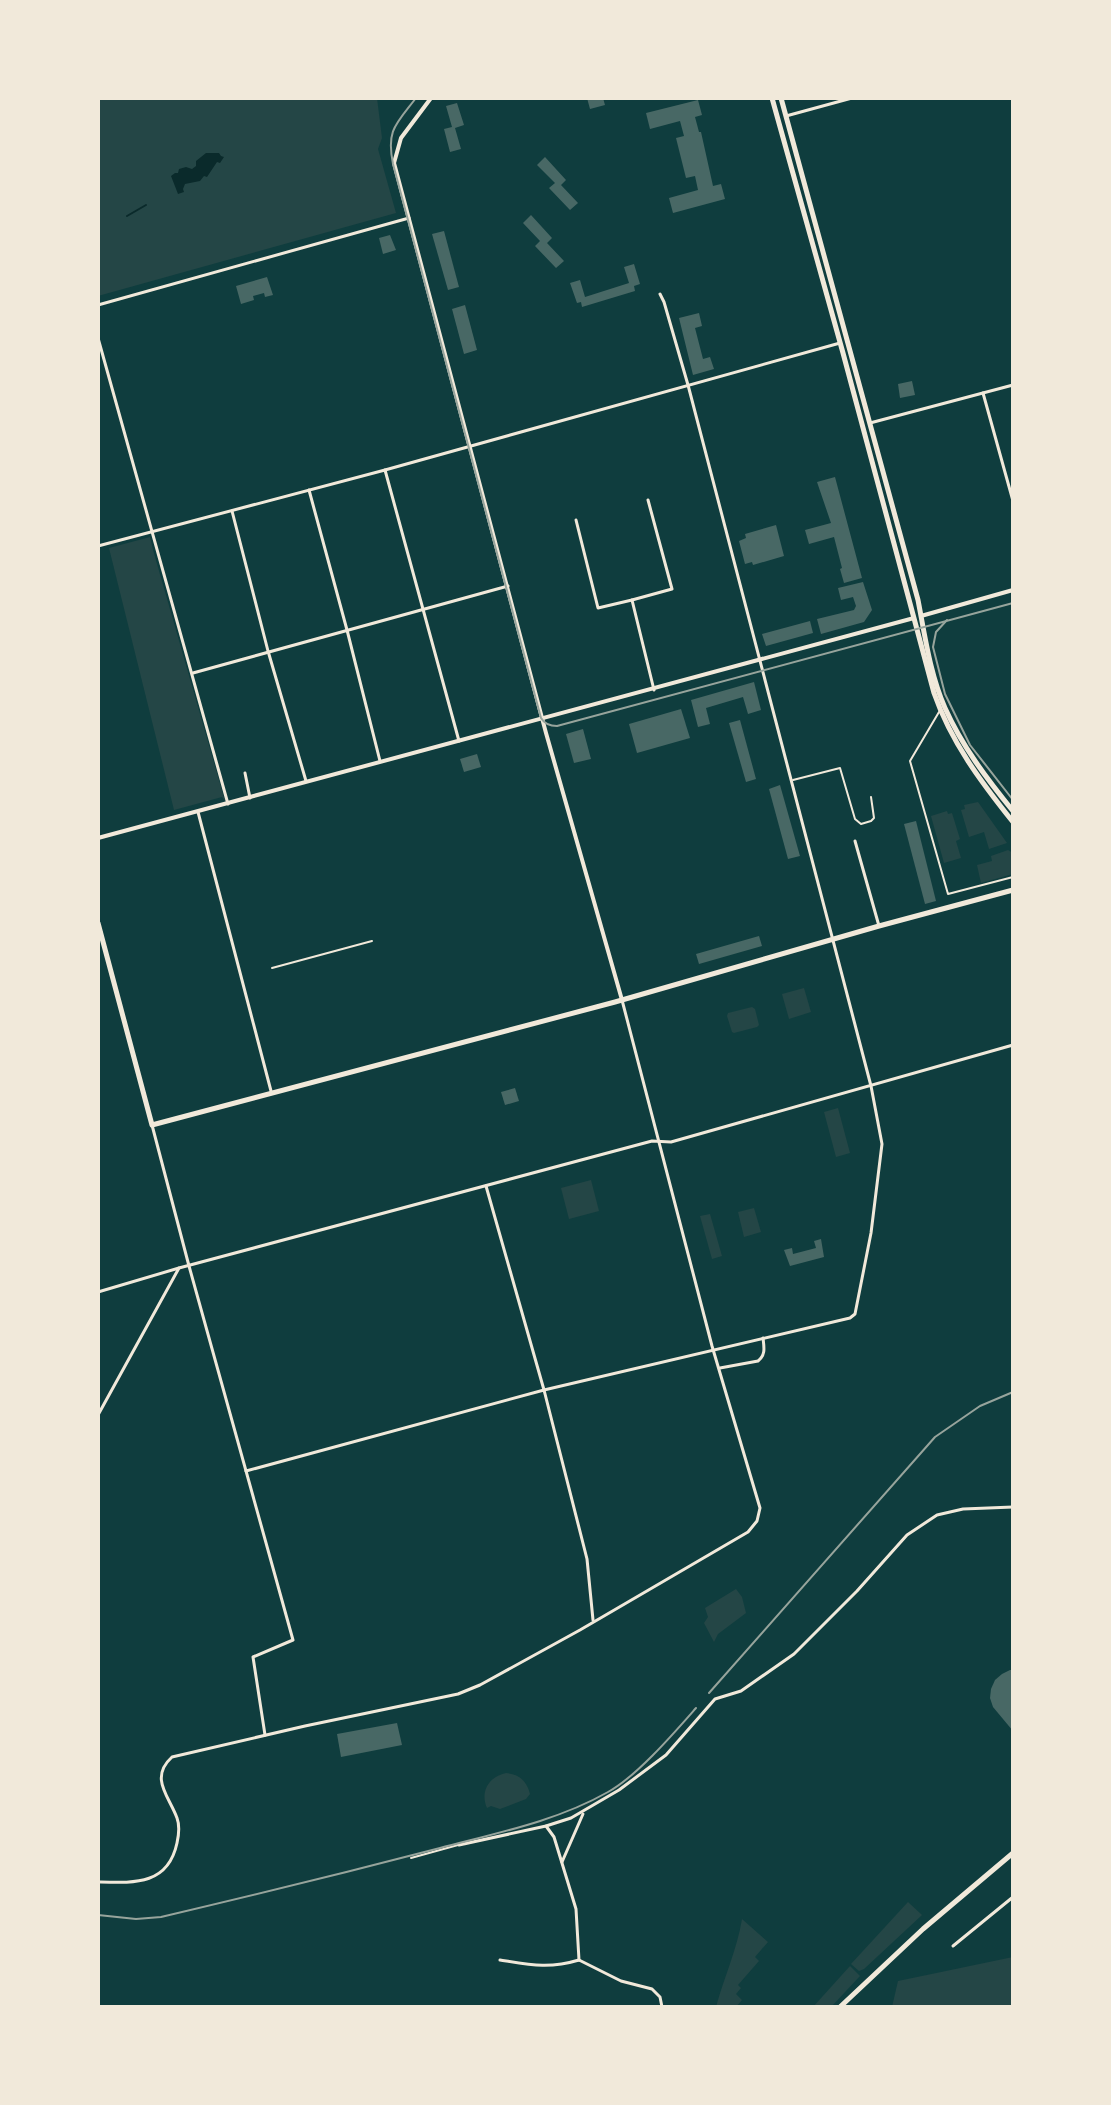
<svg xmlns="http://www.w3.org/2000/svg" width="1111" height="2105" viewBox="0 0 1111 2105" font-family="'Open Sans',sans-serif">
  <rect width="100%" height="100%" fill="#0f3d3e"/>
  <!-- green -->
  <g fill="#244646">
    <polygon points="98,98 377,98 382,138 378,149 396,213 98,296"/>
    <polygon points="150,537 153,550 225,801 222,797 174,810 109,548"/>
    <polygon points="978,802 1007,843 989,849 984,832 969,837 961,810 965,809 964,805"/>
    <polygon points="947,811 948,814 952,813 960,839 956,841 961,858 944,863 931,816"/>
    <polygon points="1008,850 1013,853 1013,874 981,883 977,865 992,861 991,856"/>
    <polygon points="804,988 811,1012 789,1019 782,994"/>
    <polygon points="752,1007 755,1009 759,1025 757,1027 734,1033 732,1032 727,1016 728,1013"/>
    <polygon points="838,1108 850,1153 836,1157 824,1112"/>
    <polygon points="591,1180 599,1211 569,1219 561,1188"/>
    <polygon points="754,1208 761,1232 744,1237 738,1212"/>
    <polygon points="710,1214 722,1256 712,1259 700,1216"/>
    <polygon points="736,1589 742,1597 746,1613 718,1634 714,1642 704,1623 708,1617 705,1608"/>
    <path d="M 506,1773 C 519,1774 527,1781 530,1794 L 526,1799 L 500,1809 L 491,1806 L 487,1808 C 480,1792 488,1777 506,1773 Z"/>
    <polygon points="908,1902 922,1915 864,1969 859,1971 851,1964"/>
    <path d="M 742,1919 L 768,1942 L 755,1957 L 759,1961 L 738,1985 L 741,1988 L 736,1994 L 742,2000 L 736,2007 L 716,2007 C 724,1977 737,1950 742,1919 Z"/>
    <polygon points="1013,1957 1013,2007 892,2007 898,1981"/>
    <polygon points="850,1966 860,1976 831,2007 813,2007"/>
  </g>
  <!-- water -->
  <polygon fill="#0a2a2b" points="206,153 219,153 221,156 224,157 220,163 217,162 207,177 204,176 200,181 185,184 183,189 184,192 178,194 171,176 175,173 178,173 179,169 186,167 192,169 196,166 196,161"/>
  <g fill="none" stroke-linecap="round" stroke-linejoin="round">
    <!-- stream -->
    <polyline stroke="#0a2a2b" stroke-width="2" points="127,216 146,205"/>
  </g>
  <!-- building -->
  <g fill="#486865">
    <polygon points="587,98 603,98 605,105 590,109"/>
    <polygon points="698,100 702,115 695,117 699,132 701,132 713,186 721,184 725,199 673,213 669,198 698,190 695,176 686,178 676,138 684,136 680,121 650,129 646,113"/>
    <polygon points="457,103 464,125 455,128 461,149 450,152 444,129 452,127 446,106"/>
    <polygon points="545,157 566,180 561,185 578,203 570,210 549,188 555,183 537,165"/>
    <polygon points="531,215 552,238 547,243 564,261 556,268 535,246 540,241 523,223"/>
    <polygon points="444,231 459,287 448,290 432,234"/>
    <polygon points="390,235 396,250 383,254 379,238"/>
    <polygon points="634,264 640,284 634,286 635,291 582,307 581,302 577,303 570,283 580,280 585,297 629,283 624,267"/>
    <polygon points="267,277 273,295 265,297 264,293 253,296 254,300 241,304 236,286"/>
    <polygon points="465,305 477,350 464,354 452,309"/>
    <polygon points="699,313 702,326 695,328 703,359 710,357 714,369 693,375 679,318"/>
    <polygon points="912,381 915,395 900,398 898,384"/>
    <polygon points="835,477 862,578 844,583 840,569 842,568 834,537 809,544 805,530 831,523 817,482"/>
    <polygon points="776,525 784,556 753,565 752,562 745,564 739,541 746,538 745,534"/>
    <polygon points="863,582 872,610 864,622 821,634 817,619 854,610 856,606 853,597 841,600 838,588"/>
    <polygon points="810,621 813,633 766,646 762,634"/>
    <polygon points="754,682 761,710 748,714 743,697 706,708 710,724 698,727 691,700"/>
    <polygon points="681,709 690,738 637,753 629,724"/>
    <polygon points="740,720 756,779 746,782 729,723"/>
    <polygon points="583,729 591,759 574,763 566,734"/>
    <polygon points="477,754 481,767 464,772 460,759"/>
    <polygon points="780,785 800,856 788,859 769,789"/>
    <polygon points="916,821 936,901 925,904 904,824"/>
    <polygon points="759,936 762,946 699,964 696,954"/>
    <polygon points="515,1088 519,1101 505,1105 501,1092"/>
    <polygon points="821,1239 824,1257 790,1266 784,1250 792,1248 793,1254 816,1248 814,1241"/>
    <polygon points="1010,1670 1013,1670 1013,1731 993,1707 990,1698 991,1689 995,1680 1002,1674"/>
    <polygon points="397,1723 402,1745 341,1757 337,1734"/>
  </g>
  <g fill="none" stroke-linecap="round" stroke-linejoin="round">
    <!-- service -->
    <g stroke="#f1e9da" stroke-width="2">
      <polyline points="939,712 910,761 948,894 1013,877"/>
      <polyline points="793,780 840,768 855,819 861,824 871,821 874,818 871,797"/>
      <polyline points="411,1858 458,1845"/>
    </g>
    <!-- pedestrian -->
    <polyline stroke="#f1e9da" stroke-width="2" points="272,968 372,941"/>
    <!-- minor -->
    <g stroke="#f1e9da" stroke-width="3">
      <polyline points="786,116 852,98"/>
      <polyline points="98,305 409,218"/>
      <polyline points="98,338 228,804"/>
      <polyline points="983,393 1013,501"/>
      <polyline points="870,423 1013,385"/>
      <polyline points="385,470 459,741"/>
      <polyline points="309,490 347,630 380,761"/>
      <polyline points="648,500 672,589 632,600 654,690"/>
      <polyline points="232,511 268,651 306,781"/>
      <polyline points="576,520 598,608 632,600"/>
      <polyline points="98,546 385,470 840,343"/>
      <polyline points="193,673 508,586"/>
      <polyline points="245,773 250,798"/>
      <polyline points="198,812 271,1091"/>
      <polyline points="855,841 879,926"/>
      <polyline points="152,1125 189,1266 293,1640 253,1657 265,1735"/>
      <polyline points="486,1186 544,1390 587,1559 593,1620"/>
      <polyline points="98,1292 179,1268 652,1141 671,1142 1013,1045"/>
      <path d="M 720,1368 L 758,1361 C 766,1355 764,1347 763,1338"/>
      <polyline points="98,1415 179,1268"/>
      <polyline points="246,1471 544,1390 850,1318 855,1314 871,1233 882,1144 871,1086 688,385 664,302 660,294"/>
      <polyline points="546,1826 554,1837 576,1909 579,1960"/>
      <polyline points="459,1845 546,1826 571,1818 619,1790 666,1755 715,1699 741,1691 794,1654 857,1591 907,1535 937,1515 963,1509 1013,1507"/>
      <polyline points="562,1862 583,1814"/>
      <path d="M 98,1882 C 135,1883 168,1885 177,1843 C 179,1834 180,1826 177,1818 C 169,1796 149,1778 172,1757 L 305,1726 L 458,1694 L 480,1685 L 580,1630 L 748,1532 L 757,1521 L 760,1508 L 712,1346 L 622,1000"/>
      <polyline points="953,1946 1013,1897"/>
      <path d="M 500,1960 C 531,1965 549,1969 579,1960"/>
      <polyline points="579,1960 621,1981 652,1989 660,1997 662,2007"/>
    </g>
    <!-- tertiary -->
    <polyline stroke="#f1e9da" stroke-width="4" points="431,98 401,138 394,163 546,733 622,1000"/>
    <!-- secondary -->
    <g stroke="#f1e9da" stroke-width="4">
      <polyline points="921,616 1013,590"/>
      <polyline points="98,838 914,618"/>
    </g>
    <!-- primary -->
    <g stroke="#f1e9da" stroke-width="5">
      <path d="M 772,98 L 843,353 L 934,693 C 951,742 981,782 1013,822"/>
      <path d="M 781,98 L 918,600 C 925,636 930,674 945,708 C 962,746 987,779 1013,811"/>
      <polyline points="98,923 152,1125 615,1002 879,926 1013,890"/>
      <polyline points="840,2007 923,1929 1013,1853"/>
    </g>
    <!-- tram -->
    <g stroke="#97a49c" stroke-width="2">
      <path d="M 416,98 C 396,124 386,130 393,164 L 541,718 C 544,723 550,726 557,726 L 1013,603"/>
      <polyline points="947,620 936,632 933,647 945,694 970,745 1013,800"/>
    </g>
    <!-- rail -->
    <g stroke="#97a49c" stroke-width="2">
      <polyline points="709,1693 935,1437 980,1406 1013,1392"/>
      <path d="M 98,1915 L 136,1919 L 161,1917 C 255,1895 348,1872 440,1848 C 497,1833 557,1821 608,1792 C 637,1776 674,1733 696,1708"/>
    </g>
  </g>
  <!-- border -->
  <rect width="1111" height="2105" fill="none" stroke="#f1e9da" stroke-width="200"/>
</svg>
